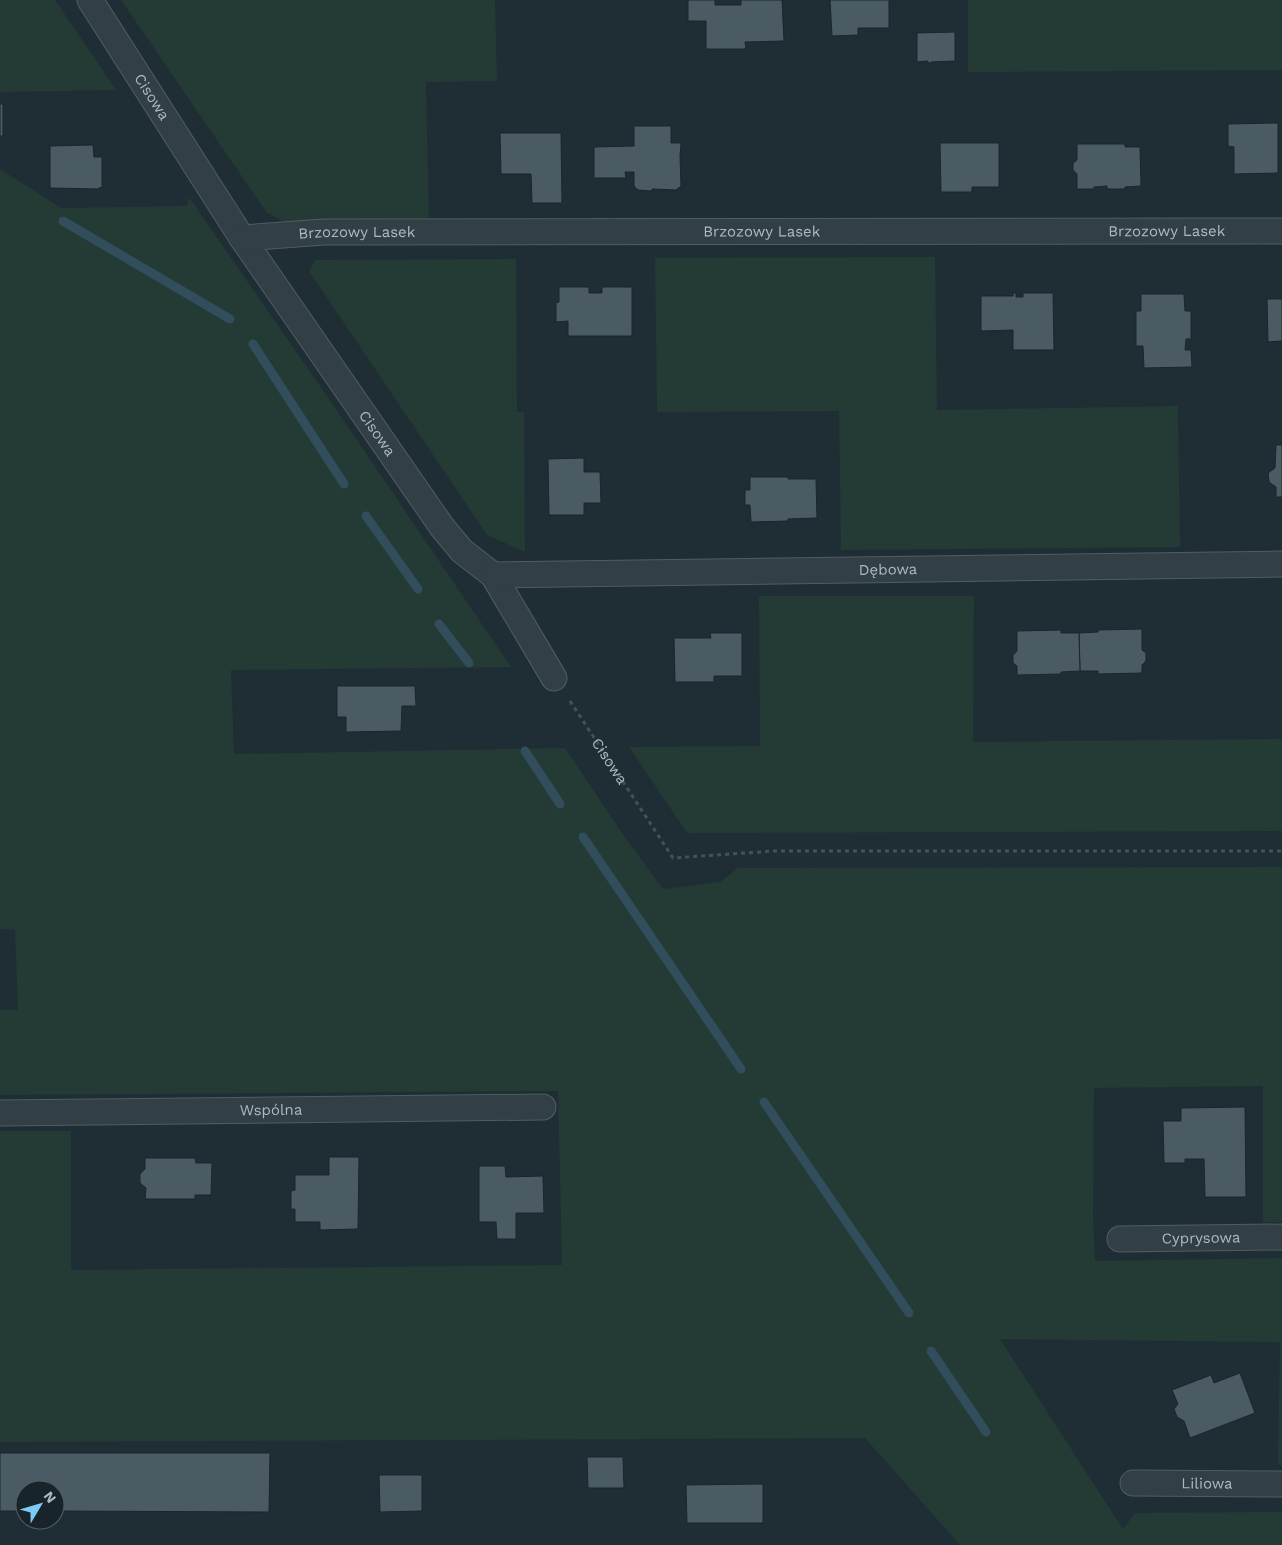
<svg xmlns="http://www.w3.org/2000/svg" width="1282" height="1545" viewBox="0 0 1282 1545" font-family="'Work Sans',sans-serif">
  <rect width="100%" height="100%" fill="#1f2e35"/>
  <!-- green -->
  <g fill="#243a35">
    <polygon points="0,0 55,0 116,90 0,92"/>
    <polygon points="121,0 495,0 497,81 426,82 429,224 292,226 267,213"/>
    <polygon points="968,0 1282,0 1282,70 968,72"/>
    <polygon points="0,169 61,208 187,206 189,197 340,415 511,667 231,670 234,754 565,748 622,833 663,889 720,882 738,868 1282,867 1282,1222 1263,1222 1263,1086 1094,1088 1093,1217 1095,1261 1282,1258 1282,1465 1278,1465 1280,1342 1000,1339 1123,1529 1135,1513 1282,1512 1282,1545 960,1545 865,1438 0,1442 0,1131 71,1131 71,1270 562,1265 558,1091 0,1095 0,1010 18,1010 15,930 0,929"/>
    <polygon points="935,257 937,410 1178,406 1180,547 841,550 839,411 657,412 655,258"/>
    <polygon points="516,259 517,412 524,412 525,552 487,535 309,271 315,260"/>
    <polygon points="759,596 974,596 973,742 1282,739 1282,831 687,833 629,747 760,746"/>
  </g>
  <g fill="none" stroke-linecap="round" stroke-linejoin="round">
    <!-- stream -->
    <g stroke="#324e5c" stroke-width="9">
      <polyline points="63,221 230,319"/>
      <polyline points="253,344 344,484"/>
      <polyline points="366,516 418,589"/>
      <polyline points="439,624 469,663"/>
      <polyline points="525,751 560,804"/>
      <polyline points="583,837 741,1069"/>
      <polyline points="764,1102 909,1313"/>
      <polyline points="931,1351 986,1432"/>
    </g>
  </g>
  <!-- building -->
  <g fill="#4a5b64" stroke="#1a262c">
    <polygon points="688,0 715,0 715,5 741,5 741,0 782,0 784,41 745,42 746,49 706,49 706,21 688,21"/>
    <polygon points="830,0 889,0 889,28 858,28 858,35 832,36"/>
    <polygon points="955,32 955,61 931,62 931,63 928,63 928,61 917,62 917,33"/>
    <rect x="0" y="104" width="3" height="32"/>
    <polygon points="1278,123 1278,173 1234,174 1234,147 1228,146 1228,124"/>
    <polygon points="634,126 671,126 671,143 681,143 680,156 681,186 676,190 652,189 652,191 638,190 634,186 634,172 625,172 626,178 594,178 594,147 634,146"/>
    <polygon points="500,133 561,133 562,203 532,203 531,174 501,174"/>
    <polygon points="940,143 999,143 999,187 972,187 972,192 941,192"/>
    <polygon points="1077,144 1125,144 1125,147 1140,147 1141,186 1125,187 1125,189 1107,189 1107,186 1094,187 1094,189 1077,189 1077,174 1073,170 1073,163 1077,160"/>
    <polygon points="93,145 94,157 102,157 102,187 99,188 99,189 50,188 50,146"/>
    <polygon points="559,287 589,287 589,293 602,293 602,287 632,287 632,336 568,336 568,321 556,322 556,303 559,302"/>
    <polygon points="1013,293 1016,293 1016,297 1023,297 1023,293 1053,293 1054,350 1013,350 1013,330 981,331 981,296 1013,296"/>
    <polygon points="1141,294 1184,294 1185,311 1191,311 1191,339 1186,339 1185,350 1191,350 1192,367 1144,368 1143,346 1136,346 1136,311 1141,311"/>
    <polygon points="1267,299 1282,299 1282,341 1268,342"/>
    <polygon points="1276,445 1282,445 1282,497 1276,497 1276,487 1269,482 1268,473 1275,468"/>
    <polygon points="584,458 584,472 600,472 601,503 584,503 584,515 549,515 548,459"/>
    <polygon points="750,477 788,477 788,479 816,479 817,518 788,519 788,521 751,522 750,505 745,505 745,490 750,490"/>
    <polygon points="1142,629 1142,650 1146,653 1146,661 1142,665 1142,673 1098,674 1098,671 1080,671 1079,633 1098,632 1098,630"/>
    <polygon points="1061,630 1061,633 1079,633 1080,671 1061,672 1061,674 1017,675 1017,666 1013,663 1013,655 1017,651 1017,631"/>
    <polygon points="710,633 742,633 742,676 714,676 714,682 675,682 674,638 711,638"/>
    <polygon points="337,686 415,686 416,706 402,706 401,731 346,732 346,717 337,717"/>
    <polygon points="1245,1107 1246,1197 1205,1197 1204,1159 1185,1159 1185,1163 1164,1163 1163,1121 1181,1121 1181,1108"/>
    <polygon points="329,1157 359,1157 358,1229 320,1230 320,1222 295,1222 295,1209 291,1209 291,1191 295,1190 295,1175 329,1175"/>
    <polygon points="145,1158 195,1158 196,1163 212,1163 211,1195 195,1195 195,1199 145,1199 146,1188 140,1183 140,1174 145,1169"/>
    <polygon points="479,1166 505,1166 506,1177 543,1176 544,1213 516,1213 516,1239 497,1239 496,1222 479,1222"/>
    <polygon points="1240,1373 1255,1413 1190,1438 1184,1421 1177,1417 1174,1409 1178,1404 1172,1390 1211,1375 1214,1383"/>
    <polygon points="0,1453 270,1453 269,1512 55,1511 55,1490 25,1490 25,1511 0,1511"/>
    <polygon points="587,1457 623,1457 624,1488 588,1488"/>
    <polygon points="379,1475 422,1475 422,1511 380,1512"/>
    <polygon points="763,1484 763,1523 687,1523 686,1485"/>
  </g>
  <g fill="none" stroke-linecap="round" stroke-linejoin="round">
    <defs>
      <g id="street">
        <path id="s2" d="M 90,0 L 242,238 L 442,527 L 462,551 L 493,575 L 554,678"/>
        <path id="s3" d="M 242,238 L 324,232 L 1282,231"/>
        <path id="s4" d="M 493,575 L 1282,564"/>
        <path id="s5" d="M 0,1113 L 543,1107"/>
        <path id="s6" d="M 1120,1239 L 1282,1237"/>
        <path id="s7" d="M 1133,1483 L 1282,1484"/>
      </g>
    </defs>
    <!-- street casing -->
    <use href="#street" stroke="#505d64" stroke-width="27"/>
    <!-- path -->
    <path stroke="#405552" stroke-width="3" stroke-dasharray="4 4" stroke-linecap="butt" id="s1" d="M 570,701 L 673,858 L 774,851 L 1282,851"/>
    <!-- street -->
    <use href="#street" stroke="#323f45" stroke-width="25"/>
  </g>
  <g text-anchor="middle" stroke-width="4" stroke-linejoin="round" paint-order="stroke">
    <!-- street labels -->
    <g font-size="15" fill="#acbac3" stroke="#18242a">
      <text dy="5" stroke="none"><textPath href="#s2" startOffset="115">Cisowa</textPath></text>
      <text dy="5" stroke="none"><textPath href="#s3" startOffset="925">Brzozowy Lasek</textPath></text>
      <text dy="5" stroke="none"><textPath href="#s3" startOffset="520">Brzozowy Lasek</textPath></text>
      <text dy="5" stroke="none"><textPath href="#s3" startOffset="115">Brzozowy Lasek</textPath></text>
      <text dy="5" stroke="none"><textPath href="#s2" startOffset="520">Cisowa</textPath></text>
      <text dy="5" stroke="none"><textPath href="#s4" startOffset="395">Dębowa</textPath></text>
      <text dy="5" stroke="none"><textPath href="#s1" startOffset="72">Cisowa</textPath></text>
      <text dy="5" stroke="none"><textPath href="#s5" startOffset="271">Wspólna</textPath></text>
      <text dy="5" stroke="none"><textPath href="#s6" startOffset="81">Cyprysowa</textPath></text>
      <text dy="5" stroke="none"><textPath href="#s7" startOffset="74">Liliowa</textPath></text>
    </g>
  </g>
  <!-- north arrow -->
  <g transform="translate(40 1505) rotate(52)"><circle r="24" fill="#18242a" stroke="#536067"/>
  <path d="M0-4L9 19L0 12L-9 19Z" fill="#7dcaf7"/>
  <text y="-8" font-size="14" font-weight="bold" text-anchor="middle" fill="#acbac3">N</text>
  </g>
</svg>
